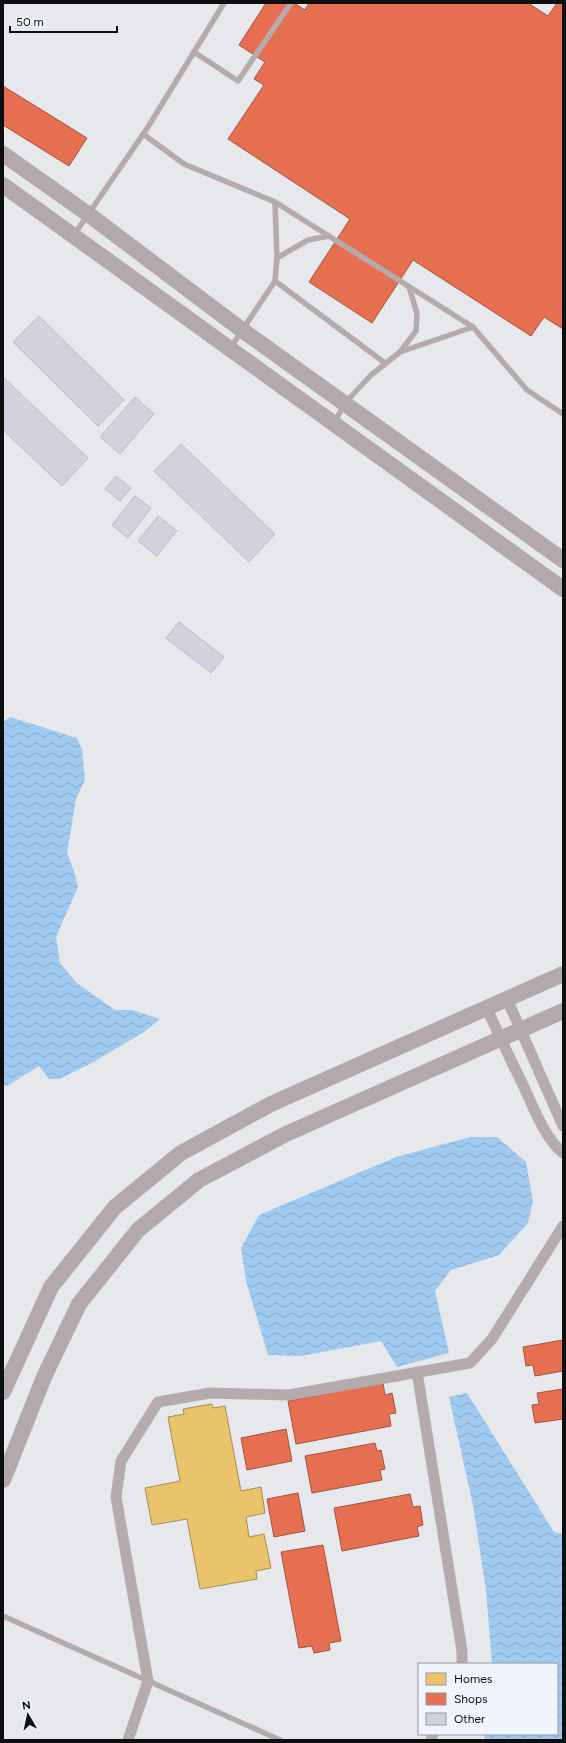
<svg xmlns="http://www.w3.org/2000/svg" width="566" height="1743" viewBox="0 0 566 1743" font-family="Figtree,sans-serif">
  <defs>
    <pattern id="water-waves" width="16" height="10" patternUnits="userSpaceOnUse"><rect width="16" height="10" fill="#a0caf0"/><path d="M0 5q4-4 8 0t8 0" fill="none" stroke="#89accd"/></pattern>
  </defs>
  <rect width="100%" height="100%" fill="#e6e8ec"/>
  <!-- water -->
  <g fill="url(#water-waves)">
    <polygon points="10,717 77,738 82,749 85,780 76,799 67,853 74,871 78,887 56,937 60,963 77,983 115,1010 132,1010 160,1019 144,1032 90,1064 59,1079 49,1079 39,1066 7,1086 3,1085 3,722"/>
    <polygon points="470,1137 497,1137 526,1162 533,1201 528,1223 499,1255 451,1270 435,1291 449,1353 397,1367 381,1341 301,1356 268,1355 246,1281 241,1248 259,1215 396,1157"/>
    <polygon points="467,1393 554,1532 563,1534 563,1740 485,1740 484,1734 557,1734 557,1664 492,1664 486,1590 473,1505 449,1397"/>
  </g>
  <!-- homes -->
  <polygon fill="#e9c46a" stroke="#a78d4f" points="212,1404 213,1408 225,1406 241,1491 261,1487 265,1513 246,1517 249,1537 264,1534 271,1568 256,1571 257,1579 200,1589 187,1519 152,1525 145,1488 180,1481 168,1417 184,1414 183,1409"/>
  <!-- shops -->
  <g fill="#e76f51" stroke="#a5523e">
    <polygon points="266,3 294,3 305,10 309,3 528,3 548,16 557,3 563,3 563,329 544,317 531,336 413,260 372,323 309,282 350,219 228,139 264,85 254,79 265,62 239,45"/>
    <polygon points="3,86 87,138 69,166 3,125"/>
    <polygon points="563,1340 563,1371 535,1376 533,1365 526,1366 523,1347"/>
    <polygon points="383,1383 385,1395 392,1393 396,1413 389,1414 391,1426 296,1444 288,1401"/>
    <polygon points="563,1389 563,1419 535,1423 532,1405 539,1404 537,1393"/>
    <polygon points="286,1429 292,1461 247,1470 241,1438"/>
    <polygon points="375,1443 377,1451 381,1450 385,1469 380,1470 382,1480 312,1493 305,1456"/>
    <polygon points="298,1493 305,1531 274,1537 267,1499"/>
    <polygon points="410,1494 413,1507 420,1506 423,1525 417,1527 419,1536 342,1551 334,1508"/>
    <polygon points="323,1545 341,1641 329,1643 330,1650 314,1653 312,1646 299,1648 281,1552"/>
  </g>
  <!-- building -->
  <g fill="#d1d2de" stroke="#bcbdbf">
    <polygon points="39,316 124,400 98,426 13,342"/>
    <polygon points="3,377 88,458 62,486 3,430"/>
    <polygon points="135,397 154,414 120,454 100,437"/>
    <polygon points="181,444 275,534 249,562 154,471"/>
    <polygon points="116,476 131,488 120,501 105,489"/>
    <polygon points="135,496 151,508 128,538 112,525"/>
    <polygon points="158,516 177,531 157,556 138,541"/>
    <polygon points="179,622 224,657 211,673 166,638"/>
  </g>
  <g fill="none" stroke-linecap="round" stroke-linejoin="round">
    <!-- lane -->
    <g stroke="#b5aaac" stroke-width="5.5">
      <polyline points="194,52 238,81 291,3"/>
      <polyline points="143,134 184,164 275,202 473,327 527,390 563,414"/>
      <polyline points="74,235 148,127 224,3"/>
      <polyline points="277,258 308,240 329,236"/>
      <polyline points="275,281 385,363"/>
      <polyline points="231,347 275,281 277,258 275,202"/>
      <polyline points="400,352 416,331 417,313 409,287"/>
      <polyline points="334,423 345,403 371,375 400,352 473,327"/>
      <polyline points="3,1616 280,1740"/>
    </g>
    <!-- street -->
    <g stroke="#b5aaac" stroke-width="11">
      <polyline points="507,999 563,1126"/>
      <path d="M 487,1009 C 499,1035 511,1061 524,1087 C 533,1107 546,1140 563,1153"/>
      <polyline points="417,1372 462,1651 462,1664"/>
      <polyline points="128,1740 148,1681 116,1497 121,1461 158,1402 210,1393 289,1395 470,1363 492,1339 563,1226"/>
      <polyline points="431,1740 433,1734"/>
    </g>
    <!-- secondary -->
    <g stroke="#b3a9ab" stroke-width="16">
      <polyline points="3,154 88,214 242,330 563,560"/>
      <polyline points="3,185 563,589"/>
      <polyline points="3,1392 51,1287 115,1207 181,1153 271,1104 563,974"/>
      <polyline points="3,1480 44,1377 79,1304 138,1230 199,1180 286,1134 563,1011"/>
    </g>
  </g>
  <!-- border -->
  <rect width="566" height="1743" fill="none" stroke="#0c0e10" stroke-width="8"/>
  <!-- legend -->
  <rect x="418" y="1663" width="140" height="72" fill="#f0f4fd" stroke="#95989e"/>
  <rect x="426" y="1673" width="20" height="12" fill="#e9c46a" stroke="#95989e"/>
  <text x="454" y="1683" font-size="12" fill="#0c0e10">Homes</text>
  <rect x="426" y="1693" width="20" height="12" fill="#e76f51" stroke="#95989e"/>
  <text x="454" y="1703" font-size="12" fill="#0c0e10">Shops</text>
  <rect x="426" y="1713" width="20" height="12" fill="#d1d2de" stroke="#95989e"/>
  <text x="454" y="1723" font-size="12" fill="#0c0e10">Other</text>
  <!-- north arrow -->
  <g transform="translate(28 1715) rotate(351)" stroke="#f0f4fd" stroke-width="3" paint-order="stroke">
  <path d="M0-3L7 15L0 10L-7 15Z" fill="#0c0e10"/>
  <text y="-6" font-size="11" font-weight="bold" text-anchor="middle" fill="#0c0e10">N</text>
  </g>
  <!-- scale -->
  <path d="M10 26v6h107v-6" fill="none" stroke="#0c0e10" stroke-width="2"/>
  <text x="16" y="26" font-size="12" fill="#0c0e10" stroke="#f0f4fd" stroke-width="3" paint-order="stroke">50 m</text>
</svg>
